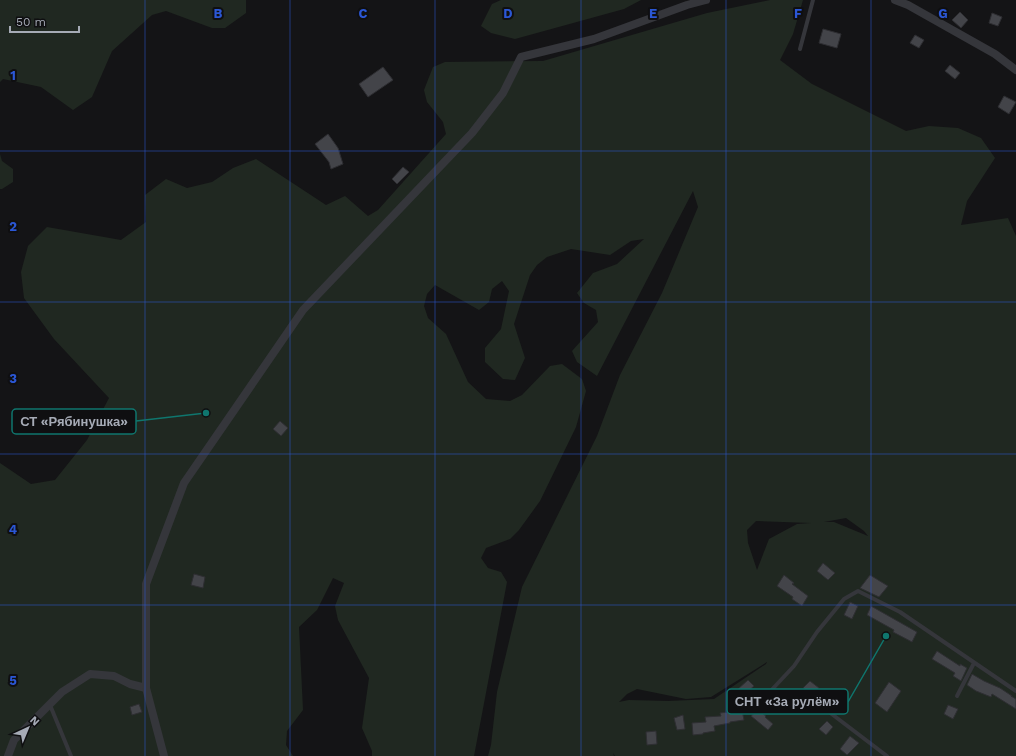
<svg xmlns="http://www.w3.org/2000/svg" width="1016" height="756" viewBox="0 0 1016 756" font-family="'Work Sans',sans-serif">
  <rect width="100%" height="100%" fill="#141416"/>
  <!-- green -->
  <g fill="#202821" fill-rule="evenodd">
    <polygon points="0,0 246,0 246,13 225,28 212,28 166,11 152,15 112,51 92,97 73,110 41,87 3,79 0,82"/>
    <polygon points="501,0 641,0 624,9 515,39 491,33 481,26 492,4"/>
    <path d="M 770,0 L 803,0 L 793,34 L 780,60 L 812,84 L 906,131 L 929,126 L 958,128 L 981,138 L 995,158 L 967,201 L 961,225 L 1008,218 L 1016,236 L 1016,756 L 615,756 L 613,753 L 614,756 L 488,756 L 491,745 L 497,692 L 522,587 L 597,436 L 620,375 L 662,293 L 698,207 L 693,191 L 597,376 L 577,362 L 572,351 L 598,322 L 596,310 L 584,303 L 577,293 L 593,273 L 617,264 L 644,239 L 631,241 L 610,255 L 571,249 L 547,257 L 537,265 L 530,275 L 514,324 L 525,358 L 515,380 L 503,379 L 485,362 L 485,348 L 501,329 L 509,291 L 502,281 L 492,289 L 489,302 L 479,310 L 435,285 L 427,294 L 424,306 L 428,318 L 446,334 L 468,382 L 486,399 L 510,401 L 522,395 L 550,366 L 562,364 L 582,379 L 586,391 L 576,427 L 540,501 L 519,530 L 510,539 L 486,548 L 481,558 L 488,568 L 501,572 L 507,582 L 474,756 L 372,756 L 372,751 L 362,728 L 369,678 L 338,620 L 335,606 L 344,583 L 333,578 L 317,610 L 299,627 L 303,710 L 287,731 L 286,745 L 293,756 L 0,756 L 0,463 L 31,484 L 55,480 L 87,440 L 109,398 L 54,339 L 24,298 L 21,272 L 28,246 L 47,227 L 121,240 L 146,222 L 145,195 L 166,179 L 187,188 L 212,182 L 233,168 L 256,159 L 326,205 L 345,196 L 368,216 L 378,210 L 446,134 L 443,122 L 427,102 L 424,90 L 433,67 L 445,62 L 543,61 L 707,13 ZM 846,518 L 864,531 L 868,536 L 834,522 L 824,522 ZM 756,521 L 811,523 L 797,524 L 769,539 L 757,570 L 748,543 L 747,530 ZM 767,662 L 766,664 L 714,699 L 668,701 L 629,700 L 619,702 L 627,694 L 637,689 L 686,699 L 711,697 Z"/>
    <polygon points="0,154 2,161 13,169 13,182 2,189 0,189"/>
  </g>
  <!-- building -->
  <g fill="#434449" stroke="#2e2e32">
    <polygon points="960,12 968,20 961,28 952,20"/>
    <polygon points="992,13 1002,17 998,26 989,23"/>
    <polygon points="823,29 841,34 837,48 819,43"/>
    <polygon points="915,35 924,40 919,48 910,43"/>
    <polygon points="950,65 960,73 955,79 945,71"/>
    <polygon points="383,67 393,80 368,97 359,84"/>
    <polygon points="1004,96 1016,102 1009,114 998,107"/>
    <polygon points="328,134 338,148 343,164 331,169 329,162 315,144"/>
    <polygon points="403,167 409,172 397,184 392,179"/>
    <polygon points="280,421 288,428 281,436 273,429"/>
    <polygon points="823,563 835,573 828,580 817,571"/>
    <polygon points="194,574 205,577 203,588 191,585"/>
    <polygon points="784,575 794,583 792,584 808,596 802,606 792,599 793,597 777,586"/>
    <polygon points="870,575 888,586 879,597 860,588"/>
    <polygon points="850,602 858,606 852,619 844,615"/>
    <polygon points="871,606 917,632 912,642 893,632 894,630 867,615"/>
    <polygon points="937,651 960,666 960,664 967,668 961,681 953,676 955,673 932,659"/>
    <polygon points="972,674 984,681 1000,688 1012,696 1011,696 1016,699 1016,709 992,694 991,697 976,691 967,685"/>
    <polygon points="748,680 754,686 743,696 738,689"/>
    <polygon points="810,681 819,688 813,695 803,688"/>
    <polygon points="889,682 901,691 887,712 875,703"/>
    <polygon points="139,704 142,712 132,715 130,707"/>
    <polygon points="948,705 958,709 953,719 944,714"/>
    <polygon points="742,710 744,720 730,722 730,723 714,726 715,731 703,733 703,734 693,735 692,723 706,722 705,717 721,716 720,713"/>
    <polygon points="758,710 766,716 765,717 773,724 768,730 751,716"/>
    <polygon points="683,715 685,729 677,730 674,718"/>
    <polygon points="827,721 833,727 826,735 819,729"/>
    <polygon points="656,731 657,744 647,745 646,732"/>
    <polygon points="850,736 859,743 847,755 840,749"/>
  </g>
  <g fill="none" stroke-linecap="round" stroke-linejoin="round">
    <!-- service -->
    <g stroke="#35363b" stroke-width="4">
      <polyline points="800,49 813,0"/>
      <polyline points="957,696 974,663"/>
      <polyline points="50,705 71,756"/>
      <path d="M 887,756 L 812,699 C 790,688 788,691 771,707 L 767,707 L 764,703 L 764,698 L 794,666 L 817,632 L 844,599 L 858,591 L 900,612 L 1016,691"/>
    </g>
    <!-- minor -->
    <g stroke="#35363b" stroke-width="8">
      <polyline points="895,0 908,5 995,54 1016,70"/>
      <polyline points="8,756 14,740 62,692 90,674 114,676 130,684 146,688"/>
      <polyline points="164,756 146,688 146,584 184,483 303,310 472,133 503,93 521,57 594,39 687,5 706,0"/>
    </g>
  </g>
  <!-- grid -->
  <path fill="none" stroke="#2b57d5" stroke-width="1" stroke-opacity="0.55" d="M 145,0 L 145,756M 290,0 L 290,756M 435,0 L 435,756M 581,0 L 581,756M 726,0 L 726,756M 871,0 L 871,756M 0,151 L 1016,151M 0,302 L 1016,302M 0,454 L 1016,454M 0,605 L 1016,605"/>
  <g font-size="13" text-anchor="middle" font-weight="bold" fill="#2b57d5" stroke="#0f0f11" stroke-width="4" stroke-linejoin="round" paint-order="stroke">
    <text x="218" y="18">B</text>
    <text x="363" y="18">C</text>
    <text x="508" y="18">D</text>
    <text x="653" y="18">E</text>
    <text x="798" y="18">F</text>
    <text x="943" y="18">G</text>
    <text x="13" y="80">1</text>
    <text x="13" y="231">2</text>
    <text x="13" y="383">3</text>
    <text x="13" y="534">4</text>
    <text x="13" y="685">5</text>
  </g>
  <!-- callouts -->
  <path fill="none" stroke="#0f766e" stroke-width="1.5" d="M206 413L136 421M886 636L848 702"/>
  <g fill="#0f766e" stroke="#0f0f11" stroke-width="1.5">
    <circle cx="206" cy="413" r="4"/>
    <circle cx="886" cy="636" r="4"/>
  </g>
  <g fill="#0f0f11" stroke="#0f766e" stroke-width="1.5">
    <rect x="12" y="409" width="124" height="25" rx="4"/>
    <rect x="727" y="689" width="121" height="25" rx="4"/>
  </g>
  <g font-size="13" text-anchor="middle" font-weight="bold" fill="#a6abb6">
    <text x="74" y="426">СТ «Рябинушка»</text>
    <text x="787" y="706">СНТ «За рулём»</text>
  </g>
  <!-- north arrow -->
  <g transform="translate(28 728) rotate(44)" stroke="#0f0f11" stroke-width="3" paint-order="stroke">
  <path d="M0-3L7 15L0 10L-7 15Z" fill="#a6abb6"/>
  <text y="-6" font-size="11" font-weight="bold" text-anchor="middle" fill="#a6abb6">N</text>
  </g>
  <!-- scale -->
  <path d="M10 26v6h69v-6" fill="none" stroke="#a6abb6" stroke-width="2"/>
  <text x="16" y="26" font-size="12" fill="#a6abb6" stroke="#0f0f11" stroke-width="3" paint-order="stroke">50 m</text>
</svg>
